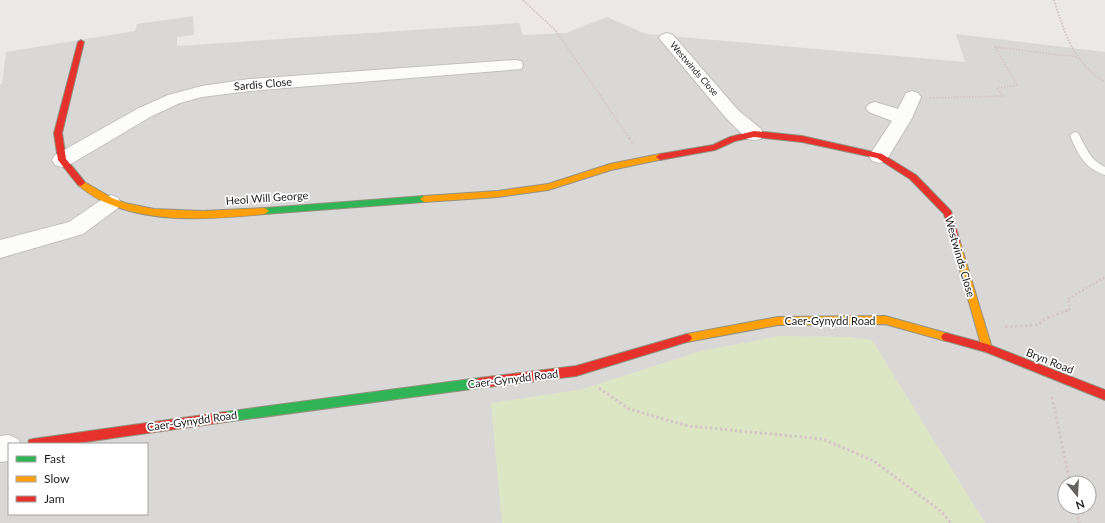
<svg xmlns="http://www.w3.org/2000/svg" width="1105" height="523" viewBox="0 0 1105 523" font-family="Lato,sans-serif">
  <rect width="100%" height="100%" fill="#ebe8e5"/>
  <!-- residential -->
  <path fill="#dad8d7" fill-rule="evenodd" d="M 193,16 L 194,35 L 177,37 L 177,46 L 519,23 L 523,35 L 566,33 L 607,17 L 646,34 L 965,62 L 956,34 L 1105,52 L 1105,523 L 0,523 L 0,84 L 2,84 L 6,52 L 135,31 L 137,24 ZM 9,444 L 147,444 L 147,514 L 9,514 ZM 1065,483 L 1089,483 L 1089,507 L 1065,507 Z"/>
  <!-- grass -->
  <polygon fill="#dce6c5" points="779,336 849,337 872,340 985,523 502,523 491,403 583,389 701,351"/>
  <g fill="none" stroke-linecap="round" stroke-linejoin="round">
    <defs>
      <path id="lane" d="M 1075,132 L 1078,133 C 1086,147 1089,159 1105,167 L 1105,175 C 1085,169 1077,153 1070,135 Z"/>
      <g id="street">
        <polygon points="667,33 673,35 738,110 761,129 763,134 761,139 754,140 747,139 726,118 659,38 661,35"/>
        <polygon points="515,60 521,61 523,65 521,69 249,91 202,97 180,103 152,116 69,165 62,167 55,165 52,160 55,155 139,108 168,95 202,86 249,79"/>
        <polygon points="912,91 918,93 921,97 912,118 886,161 879,163 872,161 869,156 892,121 869,112 866,108 869,104 875,102 898,109 906,93"/>
        <polygon points="111,195 118,198 121,203 118,208 83,234 0,258 0,240 69,222 104,198"/>
        <polygon points="9,435 18,439 21,444 9,444 9,461 0,462 0,436"/>
      </g>
      <g id="fast">
        <polygon points="424,196 428,199 424,202 265,214 261,211 265,208"/>
        <polygon points="479,378 483,380 484,383 483,386 479,388 225,422 221,421 220,417 221,413 225,412"/>
      </g>
      <g id="slow">
        <polygon points="660,154 664,157 663,159 611,170 548,190 498,197 424,202 420,199 424,196 498,191 548,184 610,164"/>
        <path d="M 81,180 L 112,198 L 125,203 L 154,209 L 203,211 L 265,208 L 269,211 L 265,214 C 215,219 154,224 107,203 C 96,199 87,192 78,185 L 77,183 Z"/>
        <polygon points="956,239 959,240 960,242 992,348 991,351 987,352 983,351 982,348 952,242 953,240"/>
        <polygon points="885,316 946,333 949,334 951,337 949,340 946,341 885,324 778,325 687,342 684,341 682,338 684,335 687,334 778,317"/>
      </g>
      <g id="jam">
        <polygon points="81,40 84,42 62,133 66,159 84,181 85,183 81,186 78,185 58,160 54,133 78,42"/>
        <polygon points="754,131 802,136 882,154 916,175 951,211 960,242 959,244 953,244 952,242 944,214 910,179 877,158 802,142 754,137 735,141 715,150 660,160 656,157 660,154 713,145 730,137"/>
        <polygon points="946,333 987,344 1105,390 1105,400 986,352 943,340 941,337 943,334"/>
        <polygon points="687,334 690,335 692,338 690,341 576,376 479,388 475,386 474,383 475,380 479,378 576,366"/>
        <polygon points="225,412 229,413 230,417 229,421 225,422 71,444 28,444 29,440 33,439"/>
      </g>
    </defs>
    <!-- lane casing -->
    <use href="#lane" stroke="#c2c0bf" stroke-width="2"/>
    <!-- street casing -->
    <use href="#street" stroke="#c2c0bf" stroke-width="2"/>
    <!-- fast casing -->
    <use href="#fast" stroke="#94927e" stroke-width="2"/>
    <!-- slow casing -->
    <use href="#slow" stroke="#94927e" stroke-width="2"/>
    <!-- jam casing -->
    <use href="#jam" stroke="#94927e" stroke-width="2"/>
    <!-- path-far2 -->
    <g stroke="#d5c6c6" stroke-width="2" stroke-dasharray="1.5 1.5" stroke-linecap="butt">
      <polyline points="523,0 556,31 630,139"/>
      <path d="M 1054,0 C 1065,34 1073,63 1105,82"/>
      <polyline points="930,98 1003,96 997,88 1017,85 995,47 1077,57"/>
    </g>
    <!-- path-far1 -->
    <g stroke="#d5c6c6" stroke-width="2.5" stroke-dasharray="2 2" stroke-linecap="butt">
      <polyline points="629,138 633,144"/>
      <polyline points="1065,311 1070,309 1068,299 1105,277"/>
    </g>
    <!-- path -->
    <g stroke="#d5c6c6" stroke-width="3" stroke-dasharray="2.5 2.5" stroke-linecap="butt">
      <polyline points="1005,327 1039,325 1043,320 1068,310"/>
      <polyline points="599,388 629,409 688,426 823,439 874,461 942,512 951,523"/>
      <polyline points="1052,397 1070,483"/>
      <polyline points="1076,507 1079,523"/>
    </g>
    <!-- lane -->
    <use href="#lane" fill="#fcfcfb" fill-rule="evenodd"/>
    <!-- street -->
    <use href="#street" fill="#fcfcfb" fill-rule="evenodd"/>
    <!-- fast -->
    <use href="#fast" fill="#30b455" fill-rule="evenodd"/>
    <!-- slow -->
    <use href="#slow" fill="#ff9f0a" fill-rule="evenodd"/>
    <!-- jam -->
    <use href="#jam" fill="#e5322d" fill-rule="evenodd"/>
  </g>
  <g text-anchor="middle" stroke-width="3.5" stroke-linejoin="round" paint-order="stroke">
    <!-- far-street labels -->
    <g font-size="9" fill="#1c1c1c" stroke="#fff">
      <text transform="translate(694 69) rotate(49)" y="3">Westwinds Close</text>
    </g>
    <!-- street labels -->
    <g font-size="11" fill="#1c1c1c" stroke="#fff">
      <text transform="translate(263 84) rotate(-5)" y="4">Sardis Close</text>
      <text transform="translate(267 198) rotate(-4)" y="4">Heol Will George</text>
      <text transform="translate(960 257) rotate(74)" y="4">Westwinds Close</text>
      <text x="830" y="325">Caer-Gynydd Road</text>
      <text transform="translate(1050 361) rotate(22)" y="4">Bryn Road</text>
      <text transform="translate(513 379) rotate(-7)" y="4">Caer-Gynydd Road</text>
      <text transform="translate(192 421) rotate(-8)" y="4">Caer-Gynydd Road</text>
    </g>
  </g>
  <!-- legend -->
  <rect x="8" y="443" width="140" height="72" fill="#ffffff" stroke="#a4a4a4"/>
  <rect x="16" y="456" width="20" height="6" fill="#30b455" stroke="#a4a4a4"/>
  <text x="44" y="463" font-size="12" fill="#1c1c1c">Fast</text>
  <rect x="16" y="476" width="20" height="6" fill="#ff9f0a" stroke="#a4a4a4"/>
  <text x="44" y="483" font-size="12" fill="#1c1c1c">Slow</text>
  <rect x="16" y="496" width="20" height="6" fill="#e5322d" stroke="#a4a4a4"/>
  <text x="44" y="503" font-size="12" fill="#1c1c1c">Jam</text>
  <!-- north arrow -->
  <g transform="translate(1077 495) rotate(162)"><circle r="19" fill="#ffffff" stroke="#a4a4a4"/>
  <path d="M0-3L7 15L0 10L-7 15Z" fill="#646362"/>
  <text y="-6" font-size="11" font-weight="bold" text-anchor="middle" fill="#1c1c1c">N</text>
  </g>
</svg>
